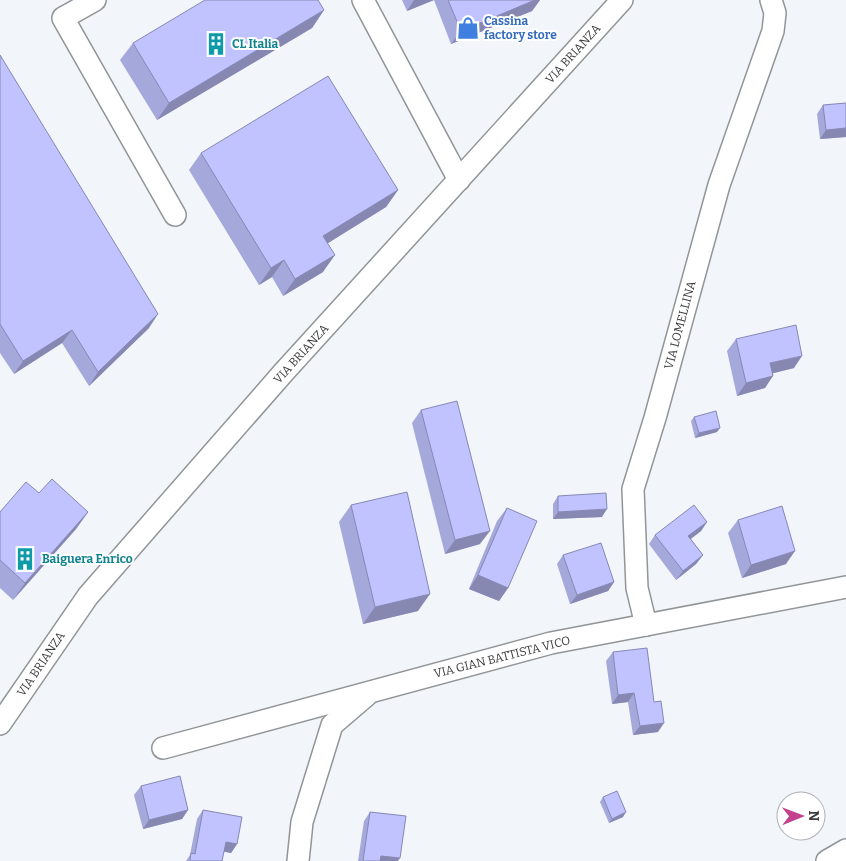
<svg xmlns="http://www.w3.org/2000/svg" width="846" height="861" viewBox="0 0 846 861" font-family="Bitter,serif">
  <rect width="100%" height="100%" fill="#f2f5f9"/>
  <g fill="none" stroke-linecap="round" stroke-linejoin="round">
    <defs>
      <g id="minor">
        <polyline points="95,0 63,18 175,215"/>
        <polyline points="363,0 459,180"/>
        <polyline points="646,625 637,588 633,489 655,418 719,185 773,31 775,13 771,0"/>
        <polyline points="0,724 88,596 283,373 622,0"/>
        <polyline points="163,748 551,643 846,587"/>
        <polyline points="298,861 302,822 332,725 367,695"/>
        <polyline points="827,861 846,850"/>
      </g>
    </defs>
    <!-- minor casing -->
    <use href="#minor" stroke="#929598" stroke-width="24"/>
    <!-- minor -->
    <use href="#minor" stroke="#fff" stroke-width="21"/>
  </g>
  <!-- wall -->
  <g fill="#a5a8db">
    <polygon points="402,0 540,0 532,11 451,44 434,0 407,11"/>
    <polygon points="324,10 312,28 157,120 120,60 133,43"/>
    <polygon points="0,55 149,328 89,386 62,343 14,374 0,353"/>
    <polygon points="846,103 846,137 820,139 817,114 823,105"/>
    <polygon points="201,153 398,190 386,207 328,243 323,272 283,296 272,277 259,285 189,170"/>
    <polygon points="736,339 794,368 773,373 765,388 737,396 727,351"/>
    <polygon points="421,410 480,544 445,554 412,423"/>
    <polygon points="694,417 717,432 695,438 691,421"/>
    <polygon points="39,493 88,512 76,529 13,600 0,588 0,512"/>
    <polygon points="558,496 602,517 553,519 553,504"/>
    <polygon points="351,505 418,611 363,624 339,522"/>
    <polygon points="507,508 508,588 499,601 469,589 497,521"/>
    <polygon points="738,520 786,564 742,578 728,533"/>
    <polygon points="707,522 701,531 691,539 703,555 696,564 676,580 649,544 655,535"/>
    <polygon points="563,555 614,582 608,591 570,604 557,564"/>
    <polygon points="613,652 658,732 633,735 628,702 612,704 606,661"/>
    <polygon points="141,786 188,810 182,819 143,829 134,795"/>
    <polygon points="603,797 623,817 609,823 600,802"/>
    <polygon points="203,810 237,844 231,853 224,851 222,861 186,861 190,855 197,819"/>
    <polygon points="370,812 398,861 358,861 364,821"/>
  </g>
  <!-- shaded-wall -->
  <g fill="#8688b2">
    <polygon points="414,0 434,0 407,11"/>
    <polygon points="535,0 540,0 532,11 451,44 461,31"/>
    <polygon points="324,10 312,28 157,120 169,103"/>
    <polygon points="846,128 846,137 820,139 826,130"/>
    <polygon points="398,190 386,207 312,253 323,236"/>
    <polygon points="335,255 323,272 283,296 295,279"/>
    <polygon points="284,260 272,277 259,285 271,268"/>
    <polygon points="158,314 149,328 89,386 98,372"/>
    <polygon points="72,330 62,343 14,374 23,361"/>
    <polygon points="802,356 794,368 762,376 770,363"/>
    <polygon points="773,376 765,388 737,396 746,383"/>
    <polygon points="720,428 717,432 695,438 699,433"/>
    <polygon points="607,509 602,517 553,519 558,512"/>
    <polygon points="88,512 76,529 13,600 25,583"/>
    <polygon points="707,522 701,531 682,545 688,536"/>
    <polygon points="490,531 480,544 445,554 455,540"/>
    <polygon points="795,551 786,564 742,578 751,565"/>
    <polygon points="703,555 696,564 676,580 683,571"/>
    <polygon points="478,575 508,588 499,601 469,589"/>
    <polygon points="614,582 608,591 570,604 577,595"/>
    <polygon points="430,594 418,611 363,624 375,607"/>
    <polygon points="634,693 628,702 612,704 618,695"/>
    <polygon points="664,723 658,732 633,735 640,726"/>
    <polygon points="188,810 182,819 143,829 149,820"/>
    <polygon points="626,812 623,817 609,823 612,819"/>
    <polygon points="226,842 237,844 231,853 220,851"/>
    <polygon points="381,856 400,858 398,861 377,861"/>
  </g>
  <!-- building -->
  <g fill="#c0c3ff" stroke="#8688b2">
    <polygon points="205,0 318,0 324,10 169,103 133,43"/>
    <polygon points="448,0 535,0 461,31"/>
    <polygon points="0,55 158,314 98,372 72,330 23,361 0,324"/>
    <polygon points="328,76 398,190 323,236 335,255 295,279 284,260 271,268 201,153"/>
    <polygon points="846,103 846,128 826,130 823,105"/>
    <polygon points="796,325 802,356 770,363 773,376 746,383 736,339"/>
    <polygon points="457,401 490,531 455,540 421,410"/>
    <polygon points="716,411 720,428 699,433 694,417"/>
    <polygon points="52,479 88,512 25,583 0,560 0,512 26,482 39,493"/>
    <polygon points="407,492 430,594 375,607 351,505"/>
    <polygon points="606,493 607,509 558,512 558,496"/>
    <polygon points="694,505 707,522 688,536 703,555 683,571 655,535"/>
    <polygon points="782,506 795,551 751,565 738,520"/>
    <polygon points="507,508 537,521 508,588 478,575"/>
    <polygon points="601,543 614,582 577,595 563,555"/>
    <polygon points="647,648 654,702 661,701 664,723 640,726 634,693 618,695 613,652"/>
    <polygon points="180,776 188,810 149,820 141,786"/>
    <polygon points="617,791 626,812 612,819 603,797"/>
    <polygon points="203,810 242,817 237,844 226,842 222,861 190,861 191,853 195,854"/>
    <polygon points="370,812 406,816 400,858 381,856 380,861 363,861"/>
  </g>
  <!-- icons -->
  <defs>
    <symbol id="shop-bare" viewBox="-9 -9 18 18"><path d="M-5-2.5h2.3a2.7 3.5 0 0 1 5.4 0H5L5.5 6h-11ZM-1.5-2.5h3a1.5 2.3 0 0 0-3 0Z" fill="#3f7fe0" stroke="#fff" stroke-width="2.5" paint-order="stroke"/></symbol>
    <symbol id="building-bare" viewBox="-9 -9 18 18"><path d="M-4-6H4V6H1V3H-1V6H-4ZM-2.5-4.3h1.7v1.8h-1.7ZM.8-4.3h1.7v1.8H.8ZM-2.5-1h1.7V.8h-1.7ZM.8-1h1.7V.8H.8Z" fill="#0f9aa8" stroke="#fff" stroke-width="2.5" paint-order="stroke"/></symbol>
  </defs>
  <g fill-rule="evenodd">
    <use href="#shop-bare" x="452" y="12" width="32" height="32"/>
    <use href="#building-bare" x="200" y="28" width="32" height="32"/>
    <use href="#building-bare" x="9" y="543" width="32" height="32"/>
  </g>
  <g text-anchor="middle" stroke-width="4" stroke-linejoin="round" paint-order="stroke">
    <!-- shop labels -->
    <g font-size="12" font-weight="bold" fill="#366cbe" stroke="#fff" text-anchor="start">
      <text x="484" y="25">Cassina<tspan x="484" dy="14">factory store</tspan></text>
    </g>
    <!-- culture labels -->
    <g font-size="12" font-weight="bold" fill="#0d838f" stroke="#fff" text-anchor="start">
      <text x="232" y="48">CL Italia</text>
      <text x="42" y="563">Baiguera Enrico</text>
    </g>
    <!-- street labels -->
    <g font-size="12" fill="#3c3d3e" stroke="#fff">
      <text transform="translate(573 54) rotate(-48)" y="4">VIA BRIANZA</text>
      <text transform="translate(680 325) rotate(-75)" y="4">VIA LOMELLINA</text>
      <text transform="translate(301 354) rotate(-48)" y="4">VIA BRIANZA</text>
      <text transform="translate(502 657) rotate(-14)" y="4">VIA GIAN BATTISTA VICO</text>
      <text transform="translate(41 664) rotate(-56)" y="4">VIA BRIANZA</text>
    </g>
  </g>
  <!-- north arrow -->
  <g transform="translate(801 816) rotate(89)"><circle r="24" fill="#ffffff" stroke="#b1b1b2"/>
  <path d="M0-4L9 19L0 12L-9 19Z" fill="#c2428d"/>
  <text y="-8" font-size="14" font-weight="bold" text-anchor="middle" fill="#3c3d3e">N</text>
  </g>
</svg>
